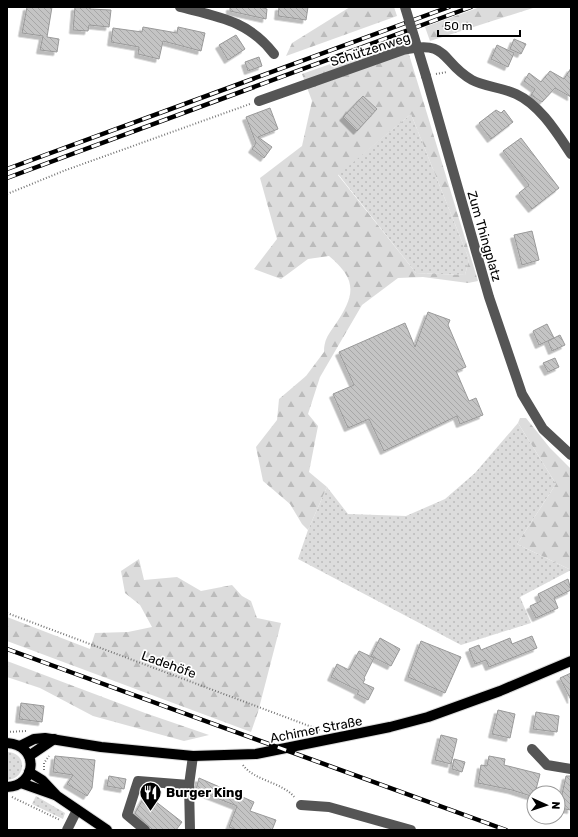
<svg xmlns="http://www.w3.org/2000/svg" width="578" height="837" viewBox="0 0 578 837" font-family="Rubik,sans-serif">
  <defs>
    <pattern id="green-dots" width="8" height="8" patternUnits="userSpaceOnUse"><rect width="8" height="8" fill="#dcdcdc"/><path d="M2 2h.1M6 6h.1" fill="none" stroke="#bbb" stroke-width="1.8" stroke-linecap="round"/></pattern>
    <pattern id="forest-firs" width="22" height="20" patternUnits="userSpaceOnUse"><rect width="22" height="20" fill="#dcdcdc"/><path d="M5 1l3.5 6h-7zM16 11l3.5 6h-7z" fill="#bbb"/></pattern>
    <pattern id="building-back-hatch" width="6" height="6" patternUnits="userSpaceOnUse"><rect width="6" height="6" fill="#c4c4c4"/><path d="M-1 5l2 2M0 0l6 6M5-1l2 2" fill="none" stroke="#a7a7a7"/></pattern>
    <filter id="shadow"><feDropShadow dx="-3.5" dy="3.5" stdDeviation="0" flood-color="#0004"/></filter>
  </defs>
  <rect width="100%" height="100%" fill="#fff"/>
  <!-- green -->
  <g fill="url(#green-dots)">
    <polygon points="411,114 469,259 465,275 416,273 338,174"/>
    <polygon points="518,423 556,484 517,544 571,570 520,597 531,623 461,645 298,559 308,530 327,487 348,514 406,516 445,499 475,473"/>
    <path d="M 7,752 C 27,752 27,778 8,780 Z"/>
    <polygon points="36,796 65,813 63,819 32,804"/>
  </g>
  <!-- forest -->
  <g fill="url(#forest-firs)" fill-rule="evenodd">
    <polygon points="350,7 394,7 397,16 286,56 292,43"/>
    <polygon points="480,7 536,7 430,41 425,27"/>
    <path d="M 404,38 L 478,281 L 468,283 L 423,277 L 398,278 L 362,305 L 320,377 L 308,414 L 318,426 L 309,472 L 327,487 L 308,530 L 302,524 L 290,504 L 263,481 L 256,447 L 277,420 L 279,399 L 306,376 L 324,352 C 324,340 328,335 335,325 C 356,294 357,280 329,256 L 308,259 L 281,279 L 254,269 L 277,239 L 260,178 L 302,146 L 312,101 L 302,74 ZM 411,114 L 469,259 L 465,275 L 416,273 L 338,175 Z"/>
    <polygon points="520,418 526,418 550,448 571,469 571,570 517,544 556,484 518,423"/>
    <polygon points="139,559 144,580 177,577 201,591 232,585 242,596 251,601 257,618 281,623 258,712 251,732 7,641 7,617 90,649 95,633 128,632 152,627 140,605 125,593 121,571"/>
    <polygon points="7,661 145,713 209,735 184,741 93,716 40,688 7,677"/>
  </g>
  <!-- building -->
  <g fill="url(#building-back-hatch)" stroke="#999" filter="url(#shadow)">
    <polygon points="27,7 52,7 47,37 59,39 57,52 40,50 43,36 22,33"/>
    <polygon points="75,7 90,7 90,9 111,10 109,27 89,25 88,31 73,30"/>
    <polygon points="230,7 260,7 267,9 266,19 230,11"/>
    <polygon points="279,7 308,7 306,20 278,16"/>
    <polygon points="143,27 177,33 178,27 205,33 201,51 163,41 159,59 138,54 139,47 111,42 113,28 142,32"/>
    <polygon points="236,35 245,49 228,60 219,45"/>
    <polygon points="514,39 526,44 521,54 510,49"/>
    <polygon points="497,45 514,53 508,67 491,59"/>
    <polygon points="259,57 262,66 248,71 245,62"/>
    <polygon points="571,68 571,97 555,88 542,102 531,95 535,89 524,81 529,73 541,82 550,71 564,79"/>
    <polygon points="363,96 377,109 357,131 343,117"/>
    <polygon points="270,108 278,129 258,137 272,147 264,158 252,149 256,143 246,117"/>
    <polygon points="496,110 501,113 504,110 513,122 491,139 479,123"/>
    <polygon points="521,138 559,188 532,209 519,193 529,185 503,151"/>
    <polygon points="532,231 539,260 522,265 514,235"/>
    <polygon points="428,312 450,320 448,325 466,367 456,371 469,401 476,398 483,415 460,424 457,416 384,451 369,419 348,428 333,394 354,385 339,352 405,323 415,347"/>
    <polygon points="547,324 554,338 539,345 533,331"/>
    <polygon points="560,335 565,345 552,351 548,341"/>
    <polygon points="555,358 559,367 548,372 543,363"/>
    <polygon points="568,579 571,590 554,598 558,608 536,618 530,606 541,601 538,594"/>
    <polygon points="532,636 537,648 489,667 486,660 475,664 469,649 479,645 481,650 510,638 512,644"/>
    <polygon points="380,638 400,649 391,666 371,656"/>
    <polygon points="421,641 461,657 445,693 408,677"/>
    <polygon points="359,651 374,658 364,678 365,679 363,683 374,688 368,700 357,694 359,691 331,677 337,664 349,670"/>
    <polygon points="571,673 571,700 560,678"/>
    <polygon points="21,703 44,706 42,722 19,719"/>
    <polygon points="498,710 515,714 510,738 492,734"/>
    <polygon points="536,712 559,716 557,732 533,729"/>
    <polygon points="441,735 457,739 451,764 435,760"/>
    <polygon points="55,756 95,760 92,788 87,796 67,784 73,775 53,772"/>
    <polygon points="489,756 505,759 504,765 540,774 534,797 512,790 478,783 481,765 487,766"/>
    <polygon points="454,759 465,762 462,772 452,769"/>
    <polygon points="109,776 126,779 124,789 107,786"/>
    <polygon points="566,776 571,776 571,810 559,808"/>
    <polygon points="199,778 254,802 250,811 276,820 272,830 237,830 229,827 237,806 196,790"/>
    <polygon points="146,794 182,822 176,830 153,830 135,813"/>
  </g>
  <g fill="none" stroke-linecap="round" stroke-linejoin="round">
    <defs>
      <g id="major">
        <path d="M 7,743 C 40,745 37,786 7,787"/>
        <polyline points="20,746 34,739 45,738 101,747 193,756 256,754 390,727 428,717 500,691 571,661"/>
        <polyline points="29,756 54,739"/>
        <polyline points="29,772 42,780 57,796 107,830"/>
        <polyline points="21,783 55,795"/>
      </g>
    </defs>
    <!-- major casing -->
    <use href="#major" stroke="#dbdbdb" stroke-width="12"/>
    <!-- path -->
    <g stroke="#777" stroke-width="2" stroke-dasharray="1 2" stroke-linecap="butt">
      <polyline points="436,74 447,72"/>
      <polyline points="7,194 66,170 250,104"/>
      <polyline points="7,613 320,730"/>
      <polyline points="7,732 26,731"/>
      <path d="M 243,765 C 254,781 283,782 295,798"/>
      <polyline points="44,770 44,763 49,756"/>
      <polyline points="12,797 60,820"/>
    </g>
    <!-- minor -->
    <g stroke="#555" stroke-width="10">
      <path d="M 180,7 C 219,17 249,21 274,54"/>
      <polyline points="426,76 489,297 522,394 543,429 571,455"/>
      <path d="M 259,101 L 403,50 C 450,39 440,62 472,80 C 483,86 503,88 516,94 C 540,105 557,133 571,154"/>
      <polyline points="532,749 547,765 571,769"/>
      <polyline points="301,805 329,807 411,830"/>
      <polyline points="67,830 77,810"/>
      <polyline points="145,830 127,815 138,781 189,785"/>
      <polyline points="190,830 189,785 193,756"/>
    </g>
    <!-- major -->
    <use href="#major" stroke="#000" stroke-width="10"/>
    <defs>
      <g id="rail">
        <polyline points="7,169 449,7"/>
        <polyline points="7,178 471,7"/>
        <polyline points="7,649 506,830"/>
      </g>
    </defs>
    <!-- rail casing -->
    <use href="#rail" stroke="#000" stroke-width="4.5"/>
    <!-- rail -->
    <use href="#rail" stroke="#fff" stroke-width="3" stroke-dasharray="9" stroke-linecap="butt"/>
    <!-- minor-bridge -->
    <polyline stroke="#555" stroke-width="10" points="405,7 426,76"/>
  </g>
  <!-- icons -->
  <defs>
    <symbol id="restaurant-pin" viewBox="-11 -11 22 30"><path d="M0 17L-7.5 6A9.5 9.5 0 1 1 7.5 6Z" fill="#000" stroke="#fff"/><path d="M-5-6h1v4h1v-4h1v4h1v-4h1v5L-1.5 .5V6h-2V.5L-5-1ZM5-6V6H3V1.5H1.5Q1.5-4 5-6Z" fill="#fff"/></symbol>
  </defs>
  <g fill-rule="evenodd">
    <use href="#restaurant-pin" x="138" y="780" width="25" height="34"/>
  </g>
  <g text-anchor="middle" stroke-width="3.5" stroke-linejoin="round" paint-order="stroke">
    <!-- street labels -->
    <g font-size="13" fill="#000" stroke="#fff">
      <text transform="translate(370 49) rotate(-18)" y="5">Schützenweg</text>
      <text transform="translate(485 236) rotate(74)" y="5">Zum Thingplatz</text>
      <text transform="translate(169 664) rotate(20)" y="5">Ladehöfe</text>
      <text transform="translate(316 729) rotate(-11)" y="5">Achimer Straße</text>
    </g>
    <!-- poi labels -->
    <g font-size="13" font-weight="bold" fill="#000" stroke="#fff" text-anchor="start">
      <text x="166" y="797">Burger King</text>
    </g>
  </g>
  <!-- border -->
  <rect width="578" height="837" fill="none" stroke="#000000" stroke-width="16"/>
  <!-- north arrow -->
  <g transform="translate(546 805) rotate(93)"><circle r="19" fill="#ffffff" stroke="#999999"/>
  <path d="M0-3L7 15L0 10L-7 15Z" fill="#000000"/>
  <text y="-6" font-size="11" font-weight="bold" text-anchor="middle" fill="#000000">N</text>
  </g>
  <!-- scale -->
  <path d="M438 30v6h82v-6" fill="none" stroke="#000000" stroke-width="2"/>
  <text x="444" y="30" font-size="12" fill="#000000" stroke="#ffffff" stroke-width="3" paint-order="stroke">50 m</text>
</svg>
